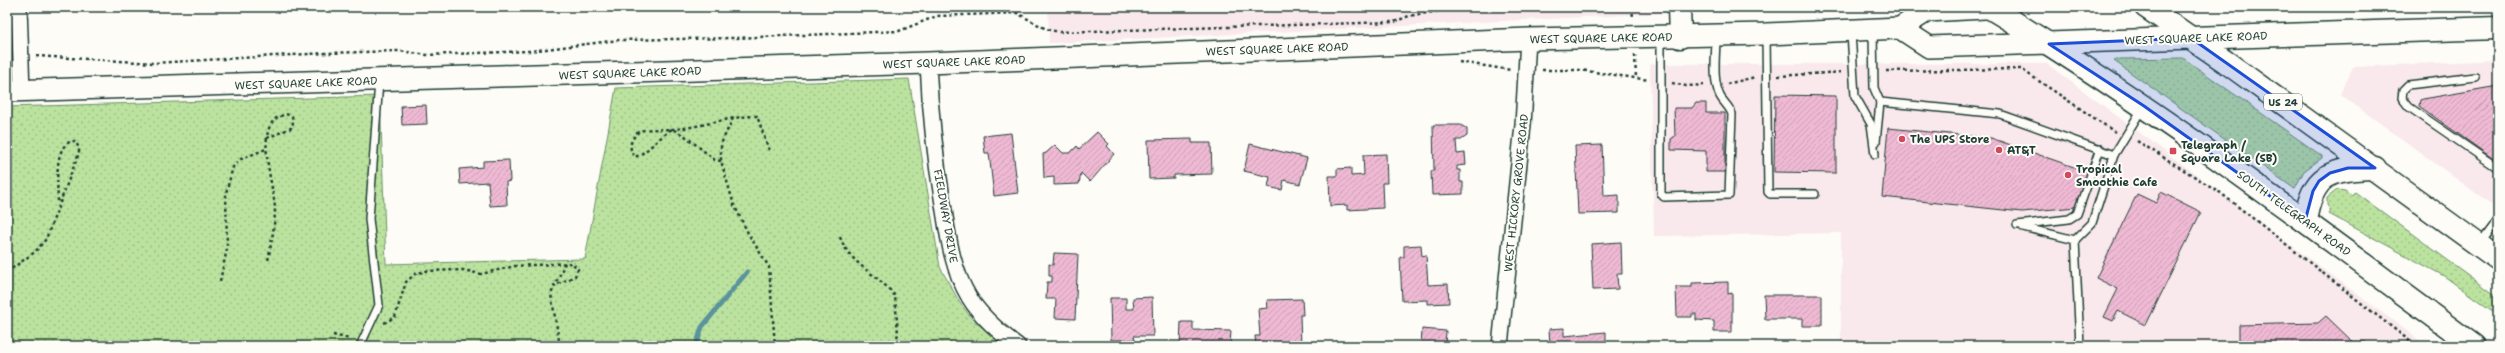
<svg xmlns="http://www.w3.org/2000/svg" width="2505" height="353" viewBox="0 0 2505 353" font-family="'Shantell Sans',sans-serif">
  <defs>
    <pattern id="grass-dots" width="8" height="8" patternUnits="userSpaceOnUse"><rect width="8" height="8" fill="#bbe29e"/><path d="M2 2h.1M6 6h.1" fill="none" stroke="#a0c389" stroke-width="1.8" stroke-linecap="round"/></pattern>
    <pattern id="building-hatch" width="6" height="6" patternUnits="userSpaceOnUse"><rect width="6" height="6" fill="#efb9d3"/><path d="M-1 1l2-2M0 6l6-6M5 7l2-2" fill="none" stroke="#cca0b6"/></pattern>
  </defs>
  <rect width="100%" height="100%" fill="#fdfcf7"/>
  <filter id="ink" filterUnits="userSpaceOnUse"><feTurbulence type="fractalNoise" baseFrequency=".025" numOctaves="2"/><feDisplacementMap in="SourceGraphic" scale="8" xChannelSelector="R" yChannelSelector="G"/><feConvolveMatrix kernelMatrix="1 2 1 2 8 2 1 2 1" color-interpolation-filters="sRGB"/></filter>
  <g filter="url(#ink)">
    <!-- built -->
    <g fill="#f9e8ec">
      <polygon points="1048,7 1666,7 1666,13 1049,43"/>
      <polygon points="2498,60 2498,209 2340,94 2353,67"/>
      <polygon points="1650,64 2047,64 2427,346 1841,346 1841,233 1654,236"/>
    </g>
    <!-- grass -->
    <g fill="url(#grass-dots)" stroke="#6d9069">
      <polygon points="1705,7 1777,7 1705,10"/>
      <polygon points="2183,58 2322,156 2322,158 2304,171 2295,188 2292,187 2114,61 2120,59"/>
      <polygon points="909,79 940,267 960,303 974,321 1007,346 7,346 7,107 380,96 386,264 585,259 616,88"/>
      <polygon points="2337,190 2345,191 2352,196 2355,192 2498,297 2498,315 2444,276 2329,214 2331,211 2327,205 2327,198"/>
    </g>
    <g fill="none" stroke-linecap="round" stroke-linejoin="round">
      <!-- stream -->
      <polyline stroke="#5a939c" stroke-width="5" points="696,346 702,327 747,272"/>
    </g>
    <!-- building -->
    <g fill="url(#building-hatch)" stroke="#1f3d34">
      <polygon points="2498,86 2498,159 2492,158 2419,106 2420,100 2423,99"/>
      <polygon points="1775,95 1836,96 1836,173 1774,172"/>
      <polygon points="1696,103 1706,103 1706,113 1725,113 1725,172 1706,172 1706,151 1671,150 1671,139 1675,136 1674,108 1692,108"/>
      <polygon points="426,105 427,124 402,125 401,106"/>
      <polygon points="1433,125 1461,125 1467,129 1467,136 1461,140 1456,140 1457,154 1465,153 1466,165 1457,166 1457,170 1460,170 1460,182 1463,182 1463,194 1432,195 1431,171 1434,171"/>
      <polygon points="1888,128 1991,138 2088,172 2076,207 2022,212 1882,197"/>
      <polygon points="1097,132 1109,144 1107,146 1114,154 1090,182 1081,173 1079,184 1054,185 1054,177 1044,178 1043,154 1046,153 1055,145 1063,153 1070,153 1077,146 1079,149"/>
      <polygon points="1011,133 1018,193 994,196 989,153 985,153 983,136"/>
      <polygon points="1192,139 1192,143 1211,143 1212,174 1174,175 1174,178 1149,179 1148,140"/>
      <polygon points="1250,144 1307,158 1300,184 1284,180 1282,190 1268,187 1270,177 1244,171"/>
      <polygon points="1602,145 1604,196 1619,195 1619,213 1578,214 1575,146"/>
      <polygon points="1386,154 1387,183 1382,183 1383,208 1347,210 1347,205 1330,206 1329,176 1337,176 1337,169 1351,168 1351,176 1364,175 1363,155"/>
      <polygon points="509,160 510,181 506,182 507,205 490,206 488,182 460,184 459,169 483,167 483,161"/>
      <polygon points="2161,192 2201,212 2146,325 2118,311 2113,321 2104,317 2118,289 2096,278 2137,194 2156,203"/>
      <polygon points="1621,242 1622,274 1617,274 1618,289 1593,290 1591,244"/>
      <polygon points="1421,245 1422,256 1426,255 1428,285 1448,284 1449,303 1428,304 1428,300 1402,301 1400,257 1404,257 1404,246"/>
      <polygon points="1054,253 1078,254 1075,319 1055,318 1056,299 1046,299 1047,282 1052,282 1052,276 1049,276 1049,264 1053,265"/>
      <polygon points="1728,282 1728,294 1732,293 1732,332 1714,332 1714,321 1696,320 1696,314 1692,314 1692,317 1677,317 1676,287 1692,287 1692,283"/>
      <polygon points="1764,295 1822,295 1822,326 1802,326 1802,319 1765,319"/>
      <polygon points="1152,297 1153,336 1134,336 1135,340 1111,340 1110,298 1126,298 1126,309 1134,309 1133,298"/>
      <polygon points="1302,299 1303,315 1300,315 1301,346 1256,346 1255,336 1260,336 1258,309 1268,308 1267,300"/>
      <polygon points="2326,316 2353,342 2366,342 2365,346 2231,346 2239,346 2239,325 2318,323"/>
      <polygon points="1181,322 1193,322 1193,330 1231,331 1230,346 1180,346"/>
      <polygon points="1564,328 1564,336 1606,332 1606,346 1550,346 1549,329"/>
      <polygon points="1422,329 1446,331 1445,346 1421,346"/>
    </g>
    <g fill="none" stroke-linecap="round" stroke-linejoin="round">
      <defs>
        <g id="lane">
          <polyline points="1873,32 1874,88 1880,102 1876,142"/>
          <polyline points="1851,33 1855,96 1871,124 1875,154"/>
          <polyline points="1766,36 1768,192 1770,194 1815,194"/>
          <path d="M 1661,37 L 1661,194 L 1664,197 L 1729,195 L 1732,114 C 1729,106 1723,102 1720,96 C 1712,79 1716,56 1716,37"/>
          <polyline points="2475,77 2408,85 2403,90 2402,98 2409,107 2498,168"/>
          <polyline points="1880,102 2000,114 2114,155 2092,223 2075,240 2080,346"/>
          <polyline points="2114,155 2142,109"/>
          <polyline points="2017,225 2069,219 2077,214 2100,149"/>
          <polyline points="2023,227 2075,240"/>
          <polyline points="2480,244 2498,220"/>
          <polyline points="360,346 379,305 369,219 379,81"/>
        </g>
        <g id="street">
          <polyline points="19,7 22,91"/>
          <path d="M 928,63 C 930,110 935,157 943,204 C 948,236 952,269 969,297 C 981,317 999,332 1018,346"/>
          <polyline points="1500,346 1523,125 1528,39"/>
        </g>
        <g id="secondary">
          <polyline points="1900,28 1929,47 2191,38"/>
          <polyline points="7,91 928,63 1528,39 1766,34 1900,28 1927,11 2004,7"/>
        </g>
        <g id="highway">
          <polyline points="1679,7 1680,37"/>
          <path d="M 1989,7 C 2158,109 2315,229 2474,346"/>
          <polyline points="2146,7 2226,62 2498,259"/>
          <polyline points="2191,38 2498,28"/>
          <path d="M 2305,221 C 2313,174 2329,169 2375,168"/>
        </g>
      </defs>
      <!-- lane casing -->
      <use href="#lane" stroke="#1f3d34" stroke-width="10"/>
      <!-- street casing -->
      <use href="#street" stroke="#1f3d34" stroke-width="18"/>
      <!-- secondary casing -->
      <use href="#secondary" stroke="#1f3d34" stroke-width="24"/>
      <!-- highway casing -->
      <use href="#highway" stroke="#1f3d34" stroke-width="25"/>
      <!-- path -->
      <g stroke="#1f3d34" stroke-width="2.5" stroke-dasharray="3 3" stroke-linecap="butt">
        <polyline points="1632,7 1633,18"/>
        <polyline points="1635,55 1636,78"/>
        <polyline points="36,56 154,63 326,53 400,51 427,55 530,51 619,40 734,38 899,31 937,16 1017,13 1046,29 1059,32 1394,22 1409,16 1462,7"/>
        <polyline points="1459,62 1511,70"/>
        <polyline points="1542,70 1580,70 1649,80"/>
        <polyline points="1886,71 2021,69 2115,132"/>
        <polyline points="1778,76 1843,72"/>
        <polyline points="1672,83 1686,86 1704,85"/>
        <polyline points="1727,84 1755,77"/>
        <polyline points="733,118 721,144 721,161 734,205 749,235 769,267 775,346"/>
        <path d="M 267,138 L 291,128 L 293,125 L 292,116 C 288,114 285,114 281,116 C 253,125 274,187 275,208 C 275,226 271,243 268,261"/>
        <polyline points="2137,141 2218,191 2416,346"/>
        <path d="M 721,161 L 715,160 L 685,136 L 672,129 C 659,137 648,152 635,157 C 627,147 631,139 639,131 C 651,128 660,130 672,129 C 701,128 728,116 757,116 L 770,153"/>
        <path d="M 840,237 C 850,265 878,274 895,296 L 898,334 L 894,346"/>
        <path d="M 7,272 L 35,252 L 46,239 L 79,153 L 79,148 L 75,141 C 52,141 58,188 58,204"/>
        <polyline points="220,281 227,249 226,193 233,167 241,159 266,149"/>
        <polyline points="384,323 395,317 406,282 415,274 426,271 463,270 481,274 515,266 572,263 578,269 575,276 553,286"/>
        <polyline points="333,335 350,339"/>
        <polyline points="560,346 551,294 565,263"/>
      </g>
      <!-- lane -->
      <use href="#lane" stroke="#fdfcf7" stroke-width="7"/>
      <!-- street -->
      <use href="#street" stroke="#fdfcf7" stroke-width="15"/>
      <!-- secondary -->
      <use href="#secondary" stroke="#fdfcf7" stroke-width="21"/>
      <!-- highway -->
      <use href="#highway" stroke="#fdfcf7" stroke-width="22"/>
    </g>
  </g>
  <!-- marked area -->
  <path fill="#1d4ed8" fill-opacity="0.2" stroke="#1d4ed8" stroke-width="3" stroke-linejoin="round" d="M 2191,38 L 2375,168 L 2348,168 L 2330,173 L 2319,181 L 2313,191 L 2305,221 L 2144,106 L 2049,44 Z"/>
  <!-- markers -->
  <g fill="#d1495b" stroke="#fdfcf7" stroke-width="1.5">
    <circle cx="1902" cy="139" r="4"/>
    <circle cx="1999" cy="150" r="4"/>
    <rect x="2169" y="147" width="8" height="8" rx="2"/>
    <circle cx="2068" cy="175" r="4"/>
  </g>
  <g text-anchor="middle" stroke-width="4" stroke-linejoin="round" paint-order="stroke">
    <!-- shield labels -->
    <rect fill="#fdfcf7" stroke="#62766e" stroke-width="1" x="2264" y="94" width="38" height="16" rx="3"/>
    <g font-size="10" font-weight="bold" fill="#1f3d34">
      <text x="2283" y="106">US 24</text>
    </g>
    <!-- street labels -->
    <g font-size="11" fill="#1f3d34" stroke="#fdfcf7">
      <text transform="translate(1601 38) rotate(-1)" y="4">WEST SQUARE LAKE ROAD</text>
      <text transform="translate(2196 38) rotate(-2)" y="4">WEST SQUARE LAKE ROAD</text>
      <text transform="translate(1277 49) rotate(-2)" y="4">WEST SQUARE LAKE ROAD</text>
      <text transform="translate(954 62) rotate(-2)" y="4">WEST SQUARE LAKE ROAD</text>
      <text transform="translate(630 73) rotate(-2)" y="4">WEST SQUARE LAKE ROAD</text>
      <text transform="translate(306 83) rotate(-2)" y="4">WEST SQUARE LAKE ROAD</text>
      <text transform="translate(1516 193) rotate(-84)" y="4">WEST HICKORY GROVE ROAD</text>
      <text transform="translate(2294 213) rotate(36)" y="4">SOUTH TELEGRAPH ROAD</text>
      <text transform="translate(946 216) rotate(80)" y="4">FIELDWAY DRIVE</text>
    </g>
    <!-- poi labels -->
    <g font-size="11" font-weight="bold" fill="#1f3d34" stroke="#fdfcf7" text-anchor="start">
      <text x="1910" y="143">The UPS Store</text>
      <text x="2181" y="149">Telegraph /<tspan x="2181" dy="13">Square Lake (SB)</tspan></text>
      <text x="2007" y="154">AT&amp;T</text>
      <text x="2076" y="173">Tropical<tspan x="2076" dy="13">Smoothie Cafe</tspan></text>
    </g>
  </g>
  <!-- margin -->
  <rect width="2505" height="353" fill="none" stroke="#fdfcf7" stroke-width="24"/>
  <rect x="12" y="12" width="2481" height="329" fill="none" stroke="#1f3d34" stroke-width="1.5" filter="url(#ink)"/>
</svg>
